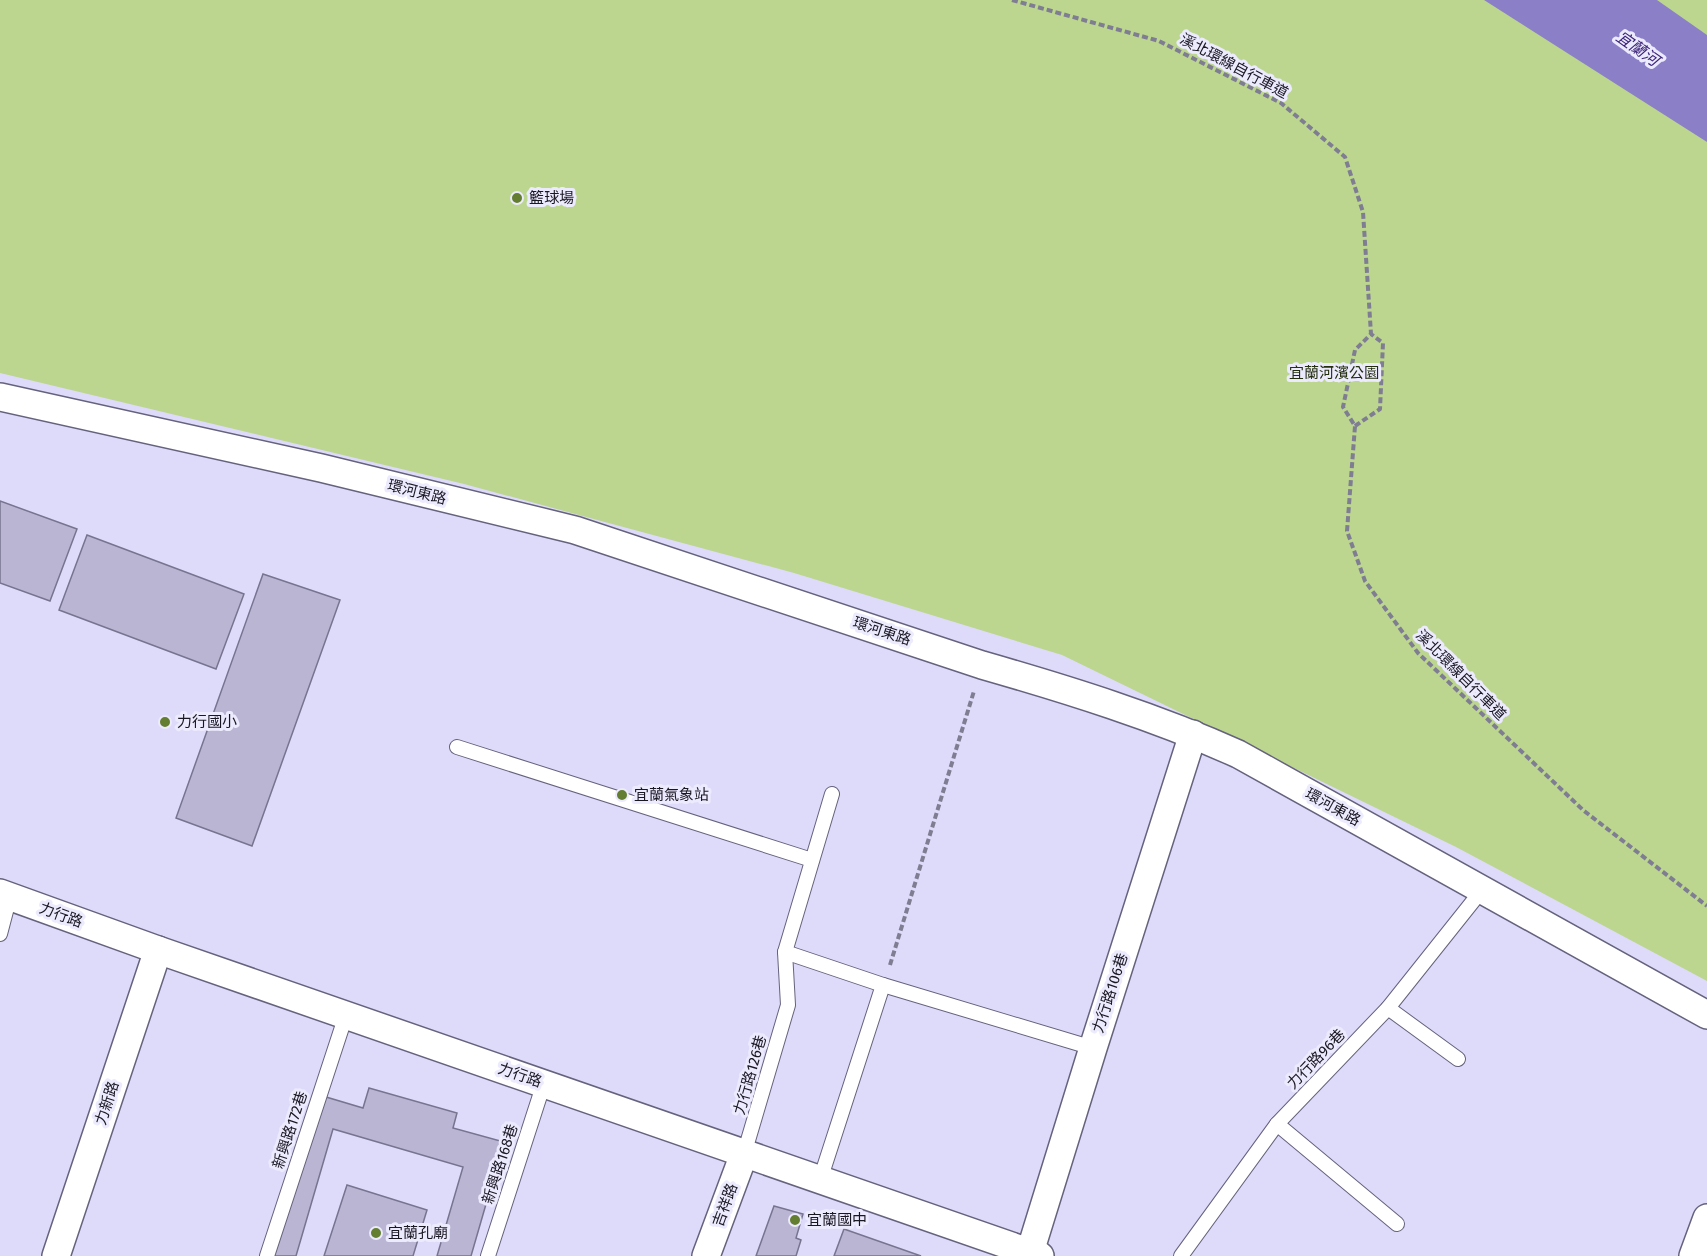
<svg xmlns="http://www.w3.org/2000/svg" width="1707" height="1256" viewBox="0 0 1707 1256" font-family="'Fira Sans','Noto Sans TC',sans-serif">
  <rect width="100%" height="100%" fill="#dedbfa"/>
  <!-- green -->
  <polygon fill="#bcd690" points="0,0 1707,0 1707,981 1456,847 1062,655 794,573 464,484 0,373"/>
  <!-- water -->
  <polygon fill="#8b7fc7" points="1484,0 1657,0 1707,35 1707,142"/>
  <!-- building -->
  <g fill="#b9b5d3" stroke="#777490" stroke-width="1.5">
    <polygon points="0,501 77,529 50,601 0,583"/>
    <polygon points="87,535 244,594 216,669 59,610"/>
    <polygon points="263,574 340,600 252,846 176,818"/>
    <polygon points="369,1088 457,1113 453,1128 504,1142 471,1256 437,1256 463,1167 333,1129 296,1256 269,1256 316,1094 363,1108"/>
    <polygon points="347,1185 427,1210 413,1256 324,1256"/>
    <polygon points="774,1206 803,1214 796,1238 801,1240 796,1256 756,1256"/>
    <polygon points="844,1229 921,1256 834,1256"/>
  </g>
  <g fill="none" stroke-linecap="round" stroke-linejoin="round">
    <defs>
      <g id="lane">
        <polyline points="457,747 812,860"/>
        <polyline points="0,934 10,896"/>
        <polyline points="785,952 883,985 1093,1048"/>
        <polyline points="1388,1008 1458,1059"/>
        <polyline points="1277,1124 1397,1224"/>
        <polyline points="744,1154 788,1005 785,952 832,794"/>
        <polyline points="820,1180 883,985"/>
        <polyline points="267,1256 346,1015"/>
        <polyline points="488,1256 544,1083"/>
        <polyline points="1181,1256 1277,1124 1388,1008 1482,890"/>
      </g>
      <g id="street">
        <path d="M 0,397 L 321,468 L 575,530 L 982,665 C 1069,690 1156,717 1238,754 L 1707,1015"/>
        <polyline points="0,893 158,950 1040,1256"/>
        <polyline points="1030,1252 1093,1048 1193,734"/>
        <polyline points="56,1256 158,950"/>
        <polyline points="706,1256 744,1154"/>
        <polyline points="1693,1256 1707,1218"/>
      </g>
    </defs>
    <!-- lane casing -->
    <use href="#lane" stroke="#65627d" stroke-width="16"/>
    <!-- street casing -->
    <use href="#street" stroke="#65627d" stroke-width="30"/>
    <!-- path -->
    <g stroke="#7f7d92" stroke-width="4" stroke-dasharray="6 3" stroke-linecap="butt">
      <polyline points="1012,0 1159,41 1281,103 1345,157 1363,212 1371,334 1355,350 1343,407 1355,426 1347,531 1365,581 1418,653 1583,810 1707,906"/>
      <polyline points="1355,426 1380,409 1383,343 1371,334"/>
      <polyline points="890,965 974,691"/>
    </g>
    <!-- lane -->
    <use href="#lane" stroke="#fff" stroke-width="14"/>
    <!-- street -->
    <use href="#street" stroke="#fff" stroke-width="27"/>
  </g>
  <!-- markers -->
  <g fill="#647e31" stroke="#eceafd" stroke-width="2">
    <circle cx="517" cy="198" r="6"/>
    <circle cx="165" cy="722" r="6"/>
    <circle cx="622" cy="795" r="6"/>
    <circle cx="795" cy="1220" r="6"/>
    <circle cx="376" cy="1233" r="6"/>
  </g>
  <g text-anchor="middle" stroke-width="6" stroke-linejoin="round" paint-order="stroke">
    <!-- street labels -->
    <g font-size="15" fill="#191722" stroke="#eceafd">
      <text transform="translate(1234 66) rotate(28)" y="5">溪北環線自行車道</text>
      <text transform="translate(417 492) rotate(14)" y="5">環河東路</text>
      <text transform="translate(882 631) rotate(18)" y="5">環河東路</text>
      <text transform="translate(1461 675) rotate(45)" y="5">溪北環線自行車道</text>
      <text transform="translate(1333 807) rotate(29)" y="5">環河東路</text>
      <text transform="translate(61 915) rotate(20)" y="5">力行路</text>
      <text transform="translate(1110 993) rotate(-72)" y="5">力行路106巷</text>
      <text transform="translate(1316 1059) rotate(-46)" y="5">力行路96巷</text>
      <text transform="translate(520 1075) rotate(19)" y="5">力行路</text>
      <text transform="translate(750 1075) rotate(-74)" y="5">力行路126巷</text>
      <text transform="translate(107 1103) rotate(-72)" y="5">力新路</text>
      <text transform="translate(290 1130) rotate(-72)" y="5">新興路172巷</text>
      <text transform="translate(500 1164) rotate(-72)" y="5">新興路168巷</text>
      <text transform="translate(725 1205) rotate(-70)" y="5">吉祥路</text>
    </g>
    <!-- poi labels -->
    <g font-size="15" fill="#191722" stroke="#eceafd" text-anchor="start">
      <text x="529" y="203">籃球場</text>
      <text x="177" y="727">力行國小</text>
      <text x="634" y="800">宜蘭氣象站</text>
      <text x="807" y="1225">宜蘭國中</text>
      <text x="388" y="1238">宜蘭孔廟</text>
    </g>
    <!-- park labels -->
    <g font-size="15" fill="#232e0d" stroke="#eceafd">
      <text x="1334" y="378">宜蘭河濱公園</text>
    </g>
    <!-- water labels -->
    <g font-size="16" font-style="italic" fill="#3b2378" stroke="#eceafd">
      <text transform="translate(1638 48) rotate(35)" y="6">宜蘭河</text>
    </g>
  </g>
</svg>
